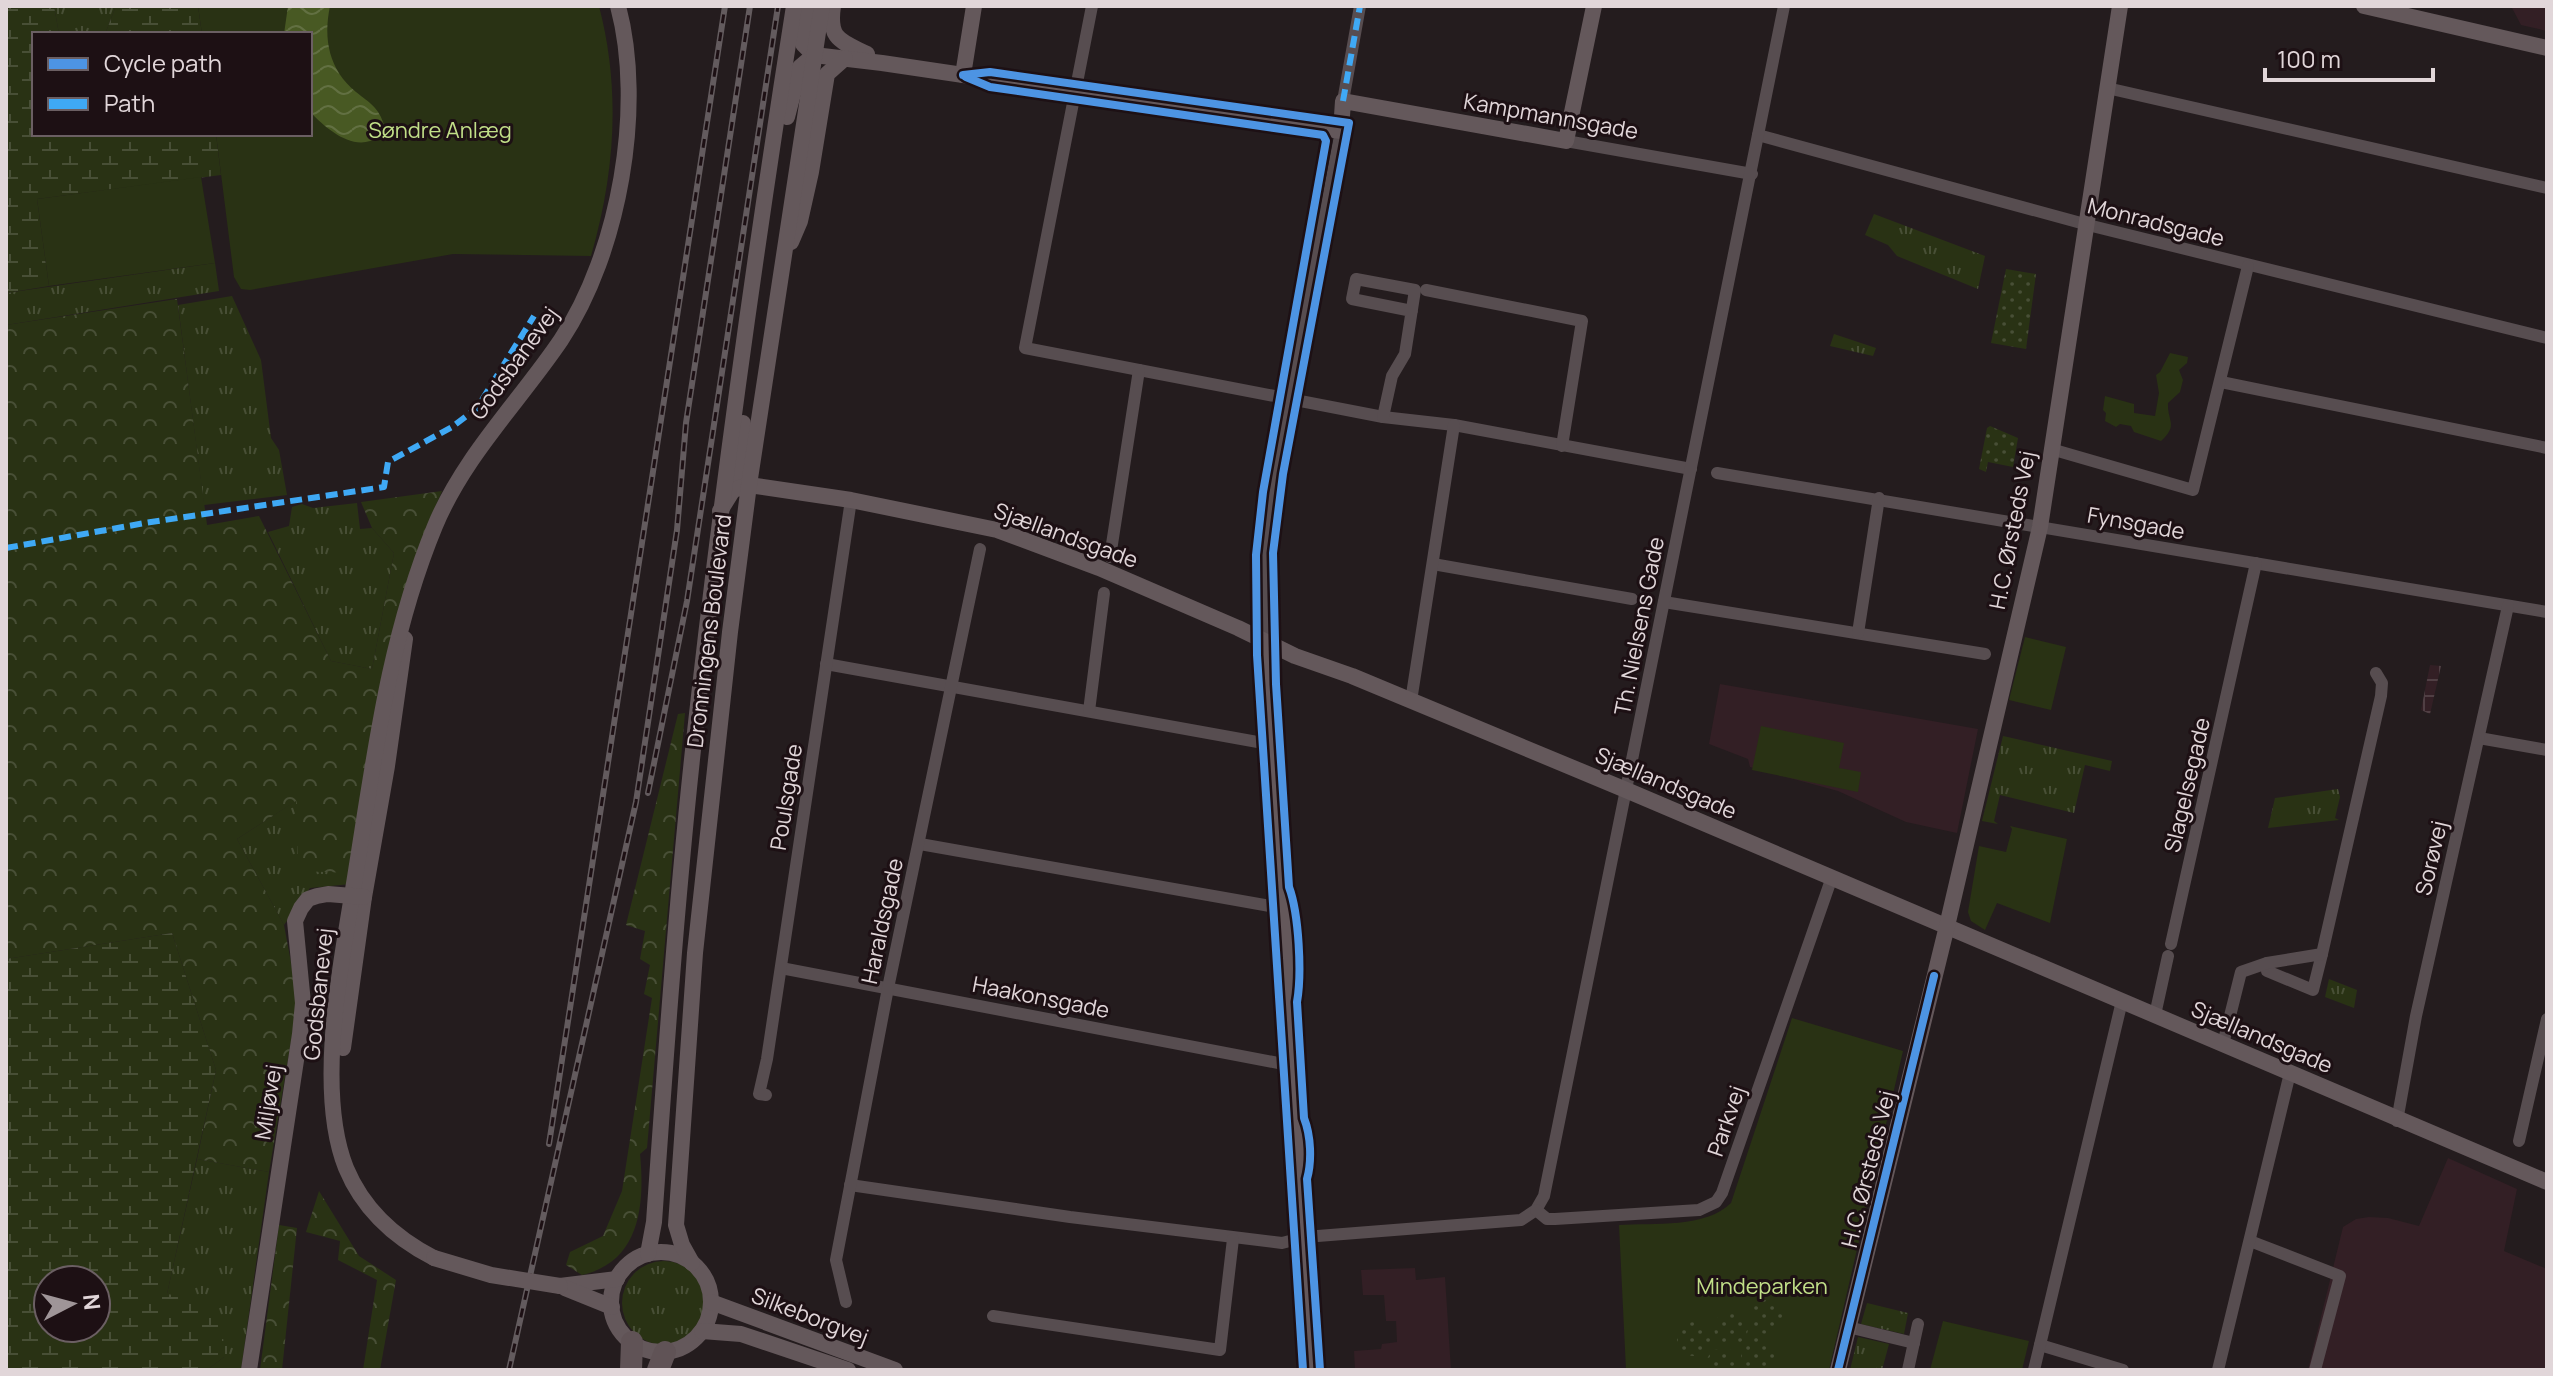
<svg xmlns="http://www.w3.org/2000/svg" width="2553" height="1376" viewBox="0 0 2553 1376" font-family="Manrope,sans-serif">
  <defs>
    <pattern id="industrial-grid" width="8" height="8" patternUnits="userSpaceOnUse" patternTransform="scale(2)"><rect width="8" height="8" fill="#331f25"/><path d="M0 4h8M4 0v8" fill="none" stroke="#503f44"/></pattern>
    <pattern id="grass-tufts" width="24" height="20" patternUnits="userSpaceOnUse" patternTransform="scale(2)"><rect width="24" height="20" fill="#293214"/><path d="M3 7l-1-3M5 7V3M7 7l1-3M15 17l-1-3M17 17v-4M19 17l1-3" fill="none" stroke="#484f36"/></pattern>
    <pattern id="forest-crowns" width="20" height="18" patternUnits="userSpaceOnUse" patternTransform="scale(2)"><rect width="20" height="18" fill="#293214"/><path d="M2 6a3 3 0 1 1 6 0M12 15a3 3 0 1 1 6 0" fill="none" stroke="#484f36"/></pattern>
    <pattern id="wetland-marsh" width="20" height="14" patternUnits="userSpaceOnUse" patternTransform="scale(2)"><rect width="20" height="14" fill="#293214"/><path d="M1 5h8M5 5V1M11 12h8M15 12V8" fill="none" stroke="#484f36"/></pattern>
    <pattern id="garden-dots" width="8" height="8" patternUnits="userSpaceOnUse" patternTransform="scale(2)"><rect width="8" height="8" fill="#293214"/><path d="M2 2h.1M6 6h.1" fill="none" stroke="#484f36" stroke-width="1.8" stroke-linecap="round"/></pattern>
    <pattern id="water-waves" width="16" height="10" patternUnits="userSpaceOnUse" patternTransform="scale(2)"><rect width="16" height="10" fill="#485923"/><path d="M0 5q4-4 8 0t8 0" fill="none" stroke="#627042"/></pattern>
  </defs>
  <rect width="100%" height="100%" fill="#241c1e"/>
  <!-- built -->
  <g fill="#331f25">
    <polygon points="2511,6 2547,6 2547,31 2521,25"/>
    <polygon points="1720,684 1978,729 1957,833 1906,822 1838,791 1750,767 1748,759 1709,744"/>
    <polygon points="2448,1158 2517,1189 2504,1251 2547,1269 2547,1370 2308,1370 2343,1227 2356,1219 2369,1217 2388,1218 2419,1226"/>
    <polygon points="1415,1268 1416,1280 1445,1277 1451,1370 1355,1370 1354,1351 1381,1349 1382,1344 1397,1342 1396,1321 1386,1321 1384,1295 1363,1295 1361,1270"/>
  </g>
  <!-- industrial -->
  <polygon fill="url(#industrial-grid)" points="2430,665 2441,666 2430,714 2421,710"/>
  <!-- grass -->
  <g fill="url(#grass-tufts)">
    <polygon points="54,6 116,6 105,34 59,34"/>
    <polygon points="1874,214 1985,256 1978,289 1897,256 1888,245 1865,235"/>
    <polygon points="215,263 219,291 6,325 6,293"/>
    <polygon points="232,296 261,360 271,438 279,450 287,495 204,505 178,305"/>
    <polygon points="1834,334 1876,348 1873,356 1830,346"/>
    <polygon points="357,503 360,529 372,528 394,553 372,669 331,661 268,532 289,526 292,507 302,504 313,508"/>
    <polygon points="2003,736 2112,761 2110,771 2085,765 2074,813 2000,795 1994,821 1998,824 1982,821"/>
    <polygon points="2338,789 2340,797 2335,818 2339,820 2268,828 2275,798"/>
    <polygon points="297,800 351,873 351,884 310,888 284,925 237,839"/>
    <polygon points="2329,979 2357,990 2354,1008 2325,997"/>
    <polygon points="197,1159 269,1172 241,1370 207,1370 224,1357 167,1294"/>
    <circle cx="664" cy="1303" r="42"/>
    <polygon points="1867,1303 1908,1313 1904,1334 1861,1324"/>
    <polygon points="1858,1337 1889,1344 1882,1370 1850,1370"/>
  </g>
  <!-- forest -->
  <g fill="url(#forest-crowns)">
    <polygon points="177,299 207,525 259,516 331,661 372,669 394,553 372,528 361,502 442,491 418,549 351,873 298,871 296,801 237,839 284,925 298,1000 269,1172 197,1159 216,1070 172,933 6,959 6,325"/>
    <path d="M 685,713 L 647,1148 L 640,1154 C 645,1205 640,1262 582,1275 L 566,1265 L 570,1252 L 603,1236 L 622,1191 L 652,998 L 644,994 L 650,965 L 640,959 L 645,931 L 626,925 L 678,714 Z"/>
    <polygon points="319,1191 359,1256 396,1280 380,1370 363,1370 377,1280 338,1260 340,1241 306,1232"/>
    <polygon points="279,1225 297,1228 282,1370 260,1370"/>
  </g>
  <!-- wetland -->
  <g fill="url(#wetland-marsh)" fill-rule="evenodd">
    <polygon points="6,6 54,6 59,34 34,34 34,134 216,134 221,175 37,199 49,286 6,293"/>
    <polygon points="116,6 198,6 202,34 105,34"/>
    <path d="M 172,933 L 216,1070 L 167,1294 L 208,1301 L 223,1333 L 224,1357 L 207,1370 L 6,1370 L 6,959 ZM 96,1280 L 96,1328 L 48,1328 L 48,1280 Z"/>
  </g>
  <!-- park -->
  <g fill="#293214">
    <path d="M 198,6 L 599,6 C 621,90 615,173 591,256 L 453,254 L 250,290 L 241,289 L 234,277 L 216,134 L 310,134 L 310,34 L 202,34 Z"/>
    <polygon points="201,177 215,263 49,286 37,199"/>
    <path d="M 2170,353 L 2188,357 L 2187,363 L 2179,370 L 2183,380 L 2180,392 L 2168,403 C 2167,421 2179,425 2161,441 L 2134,432 L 2131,426 L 2120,424 L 2116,427 L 2105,421 L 2106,413 L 2103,410 L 2105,396 L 2134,404 L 2134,413 L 2155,416 L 2159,393 L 2156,375 L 2160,372 Z"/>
    <polygon points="2025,637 2066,647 2051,710 2009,700"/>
    <polygon points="1761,726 1844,743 1839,768 1861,772 1858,792 1752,770"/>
    <polygon points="2010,826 2067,839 2050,923 1997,903 1985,930 1971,921 1968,912 1979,846 2006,852 2012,829"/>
    <path d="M 1792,1018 L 1903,1051 L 1829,1370 L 1626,1370 L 1619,1225 C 1654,1223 1706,1228 1731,1203 Z"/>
    <polygon points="1943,1321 2029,1341 2022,1370 1930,1370"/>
  </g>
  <!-- garden -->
  <g fill="url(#garden-dots)">
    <polygon points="2006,269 2036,274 2026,349 1991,343"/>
    <polygon points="1990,426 2018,438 2013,467 1988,462 1986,472 1979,469 1987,428"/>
    <circle cx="1767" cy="1317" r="17"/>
    <circle cx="1731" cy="1328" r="17"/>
    <circle cx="1694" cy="1339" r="17"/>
    <circle cx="1758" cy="1354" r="17"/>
    <polygon points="1730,1349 1740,1364 1737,1370 1706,1370 1703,1366 1712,1350"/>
  </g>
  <!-- water -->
  <path fill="url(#water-waves)" d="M 288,6 L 330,6 C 323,39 329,70 356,92 C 370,103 379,108 384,125 L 379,137 C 354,153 328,130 310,112 L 310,34 L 284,34 Z"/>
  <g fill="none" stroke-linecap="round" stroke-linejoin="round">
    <!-- street -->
    <g stroke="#574d50" stroke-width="12">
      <polyline points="1092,6 1025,348 1383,417 1454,425 1691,469"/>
      <polyline points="2107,88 2547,188"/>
      <polyline points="1343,101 1360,6"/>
      <polyline points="1758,135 2092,226 2547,338"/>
      <polyline points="1566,141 1752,174"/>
      <polyline points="1426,290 1582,321 1562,446"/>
      <polyline points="2221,382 2547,448"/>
      <polyline points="1383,417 1392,376 1405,354 1415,290 1356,279 1352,299 1412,311"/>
      <polyline points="2051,449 2193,490 2248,266"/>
      <polyline points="1717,473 2547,612"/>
      <polyline points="1110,557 1139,370"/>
      <polyline points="1433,564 1632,599"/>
      <polyline points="1664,602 1985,654"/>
      <polyline points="1858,633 1879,498"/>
      <polyline points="1267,642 1265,568 1267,516 1341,131"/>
      <polyline points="826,664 1274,745"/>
      <polyline points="1411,701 1454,425"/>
      <polyline points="1089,711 1104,593"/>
      <polyline points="2479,738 2547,750"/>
      <polyline points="920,844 1270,906 1284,905"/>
      <polyline points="2171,944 2256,563"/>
      <polyline points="2267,963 2267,971 2313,990 2322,954"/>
      <polyline points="781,968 1294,1066"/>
      <polyline points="2155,1015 2168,956"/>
      <polyline points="2223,1044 2241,972 2267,963 2322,954 2381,696 2382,683 2376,673"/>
      <polyline points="766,1095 759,1094 767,1059 851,500"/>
      <polyline points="2397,1121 2416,1016 2508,606"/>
      <polyline points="2519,1141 2547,1019"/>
      <polyline points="850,1185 1070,1217 1282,1243 1305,1237 1521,1220 1536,1210 1544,1196 1784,6"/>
      <polyline points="1536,1210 1547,1219 1555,1219 1699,1210 1716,1202 1722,1193 1832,877"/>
      <polyline points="2250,1241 2340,1276 2315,1370"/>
      <polyline points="846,1302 836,1260 888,988 980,549"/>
      <polyline points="993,1316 1220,1350 1233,1239"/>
      <polyline points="1848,1327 1914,1343"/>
      <polyline points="2040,1345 2123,1370"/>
      <polyline points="1908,1370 1918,1324"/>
      <polyline points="2034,1370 2122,1001"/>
      <polyline points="2218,1370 2290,1073"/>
    </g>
    <!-- secondary -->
    <g stroke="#64585b" stroke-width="16">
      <polyline points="808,6 803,44 814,55"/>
      <path d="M 833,6 C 828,40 841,41 867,54"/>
      <polyline points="2364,6 2547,48"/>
      <polyline points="814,55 882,63 1341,131 1343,101 1566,141 1594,6"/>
      <polyline points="963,75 974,6"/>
      <polyline points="787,117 800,67 814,55"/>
      <polyline points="791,242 800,221 811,172 827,74 845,58"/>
      <polyline points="743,423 740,478 749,485"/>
      <polyline points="720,511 733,490 749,485 851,500 997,530 1099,568 1238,628 1295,656 1352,676 1626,790 2547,1182"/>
      <polyline points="1267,642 1312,1370"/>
      <polyline points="343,1048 364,897 387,766 405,639"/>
      <circle cx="661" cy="1302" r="50"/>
      <path d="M 648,1254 L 654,1222 C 665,1065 676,907 693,750 C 720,501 755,253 794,6"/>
      <path d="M 434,1258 C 395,1238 363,1209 346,1168 C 314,1088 343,955 356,871 C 375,753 389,637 435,526 C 464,456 519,402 561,340 C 619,253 645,107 618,6"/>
      <polyline points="692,1263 682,1245 676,1225 695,953 730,632 749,485 822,6"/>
      <polyline points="560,1286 617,1279"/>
      <polyline points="565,1288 612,1307"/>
      <polyline points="711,1302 895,1370"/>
      <polyline points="702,1331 741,1334 848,1370"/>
      <polyline points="249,1370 300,1034 303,1003 295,921 301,908 308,899 317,896 328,894 364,897"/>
      <polyline points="1838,1370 1947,926 2040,527 2120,6"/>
    </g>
    <!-- highway -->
    <g stroke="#605356" stroke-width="22">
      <polyline points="631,1370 632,1342"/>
      <polyline points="658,1370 665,1352"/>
    </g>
    <defs>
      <g id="rail">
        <polyline points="648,793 687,601 778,6"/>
        <polyline points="549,1144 725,6"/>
        <polyline points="509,1370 636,802 677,530 686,423 750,6"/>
      </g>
    </defs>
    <!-- rail casing -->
    <use href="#rail" stroke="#635b5e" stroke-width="6"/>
    <!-- rail -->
    <use href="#rail" stroke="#1d1014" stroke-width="3" stroke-dasharray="9" stroke-linecap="butt"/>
    <!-- secondary-bridge -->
    <polyline stroke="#64585b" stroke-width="16" points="434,1258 491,1275 560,1286"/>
    <!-- quiet -->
    <g stroke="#3fa9f5" stroke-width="6" stroke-dasharray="12 6" stroke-linecap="butt">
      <polyline points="1343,101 1360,6"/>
      <polyline points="6,548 145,523 384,487 388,462 452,427 477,408 534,316"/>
    </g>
    <defs>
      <g id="cycleway">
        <path d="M 963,75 L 990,72 L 1349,123 L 1283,474 L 1273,553 L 1276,684 L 1289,887 C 1299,914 1302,974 1297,1002 L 1304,1118 C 1311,1136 1312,1161 1307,1179 L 1320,1370"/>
        <polyline points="966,77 990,87 1323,135 1326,141 1263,492 1256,555 1257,655 1303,1370"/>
        <polyline points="1838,1370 1934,976"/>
      </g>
    </defs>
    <!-- cycleway casing -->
    <use href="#cycleway" stroke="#1d1014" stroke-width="13"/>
    <!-- cycleway -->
    <use href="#cycleway" stroke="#4d94e3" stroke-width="8"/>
  </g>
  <g text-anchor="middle" stroke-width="6" stroke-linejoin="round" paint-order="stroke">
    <!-- street labels -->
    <g font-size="22" fill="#e1d6d9" stroke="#1d1014">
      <text transform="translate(1551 116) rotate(10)" y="8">Kampmannsgade</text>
      <text transform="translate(2156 222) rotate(14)" y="8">Monradsgade</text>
      <text transform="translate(514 363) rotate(-54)" y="8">Godsbanevej</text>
      <text transform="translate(2136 523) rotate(10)" y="8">Fynsgade</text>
      <text transform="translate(2012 530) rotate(-79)" y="8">H.C. Ørsteds Vej</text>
      <text transform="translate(1066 535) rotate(20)" y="8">Sjællandsgade</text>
      <text transform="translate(1639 626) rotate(-79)" y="8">Th. Nielsens Gade</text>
      <text transform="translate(709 631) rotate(-83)" y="8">Dronningens Boulevard</text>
      <text transform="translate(1666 783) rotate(23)" y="8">Sjællandsgade</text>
      <text transform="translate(2187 785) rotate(-77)" y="8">Slagelsegade</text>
      <text transform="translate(786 797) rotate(-81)" y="8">Poulsgade</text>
      <text transform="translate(2431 858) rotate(-77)" y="8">Sorøvej</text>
      <text transform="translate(882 921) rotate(-78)" y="8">Haraldsgade</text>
      <text transform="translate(318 994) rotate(-84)" y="8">Godsbanevej</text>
      <text transform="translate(1041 997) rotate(11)" y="8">Haakonsgade</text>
      <text transform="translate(2262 1037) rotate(23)" y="8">Sjællandsgade</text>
      <text transform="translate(268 1102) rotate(-81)" y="8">Miljøvej</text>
      <text transform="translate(1726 1121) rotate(-71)" y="8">Parkvej</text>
      <text transform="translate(1868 1169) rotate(-76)" y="8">H.C. Ørsteds Vej</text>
      <text transform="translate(810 1316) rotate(21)" y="8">Silkeborgvej</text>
    </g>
    <!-- park labels -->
    <g font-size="22" fill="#c1df88" stroke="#1d1014">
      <text x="440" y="138">Søndre Anlæg</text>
      <text x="1762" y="1294">Mindeparken</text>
    </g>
  </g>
  <!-- border -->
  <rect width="2553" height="1376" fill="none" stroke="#e1d6d9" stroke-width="16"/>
  <!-- legend -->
  <rect x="32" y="32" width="280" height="104" fill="#1d1014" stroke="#6b5f63" stroke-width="2"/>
  <rect x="48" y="58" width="40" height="12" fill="#4d94e3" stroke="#6b5f63" stroke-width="2"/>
  <text x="104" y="72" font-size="24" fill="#e1d6d9">Cycle path</text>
  <rect x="48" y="98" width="40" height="12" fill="#3fa9f5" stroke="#6b5f63" stroke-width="2"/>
  <text x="104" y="112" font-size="24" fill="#e1d6d9">Path</text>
  <!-- north arrow -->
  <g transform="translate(72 1304) rotate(84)"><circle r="38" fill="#1d1014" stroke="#6b5f63" stroke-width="2"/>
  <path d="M0-6L14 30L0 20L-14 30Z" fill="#9f9598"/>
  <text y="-12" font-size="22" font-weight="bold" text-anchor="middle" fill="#e1d6d9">N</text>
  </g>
  <!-- scale -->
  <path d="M2265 68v12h168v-12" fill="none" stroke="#e1d6d9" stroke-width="4"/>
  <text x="2277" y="68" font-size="24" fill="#e1d6d9" stroke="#1d1014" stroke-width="6" paint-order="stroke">100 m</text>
</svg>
